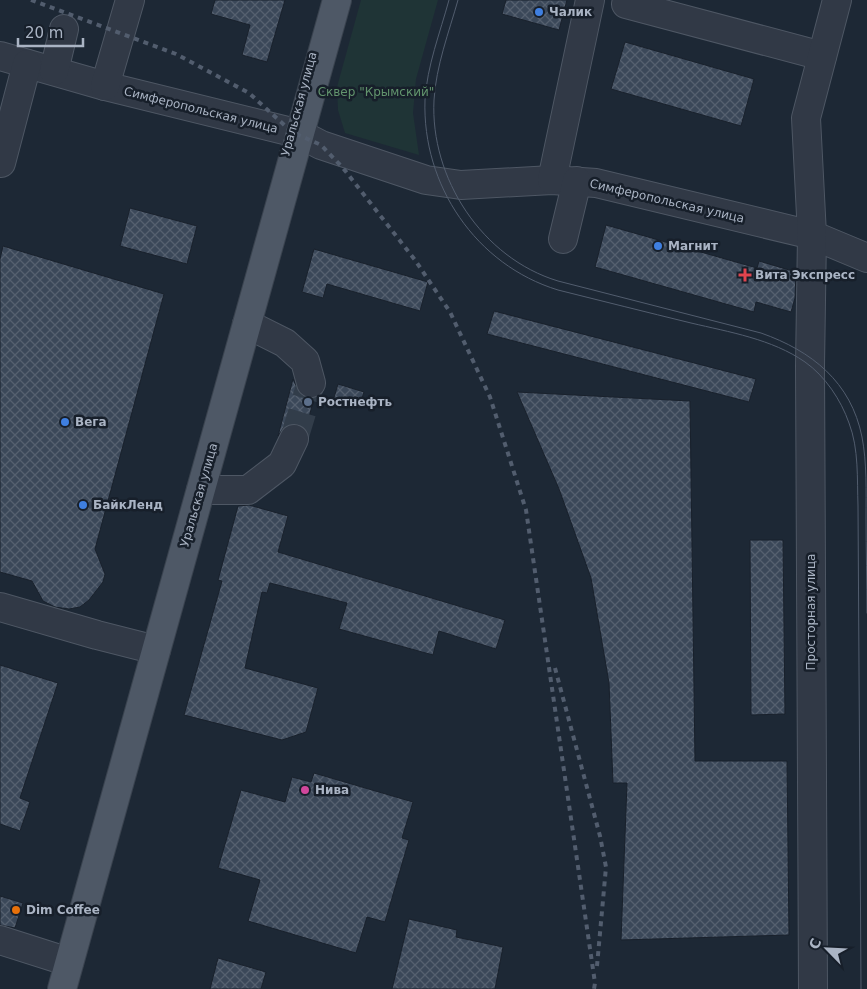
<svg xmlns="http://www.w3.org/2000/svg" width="867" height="989" viewBox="0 0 867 989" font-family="'DejaVu Sans',sans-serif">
  <defs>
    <pattern id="building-cross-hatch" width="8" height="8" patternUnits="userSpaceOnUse" patternTransform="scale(1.25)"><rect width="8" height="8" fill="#3b4859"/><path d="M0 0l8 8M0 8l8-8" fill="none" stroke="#55606f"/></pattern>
  </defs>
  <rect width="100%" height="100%" fill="#1d2835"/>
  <!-- green -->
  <polygon fill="#1f3436" points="361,0 438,0 416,79 413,113 419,155 345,133 338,110 337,87"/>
  <!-- building -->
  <g fill="url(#building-cross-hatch)" stroke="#19212c">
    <polygon points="215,0 285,0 267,62 242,55 250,25 211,14"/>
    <polygon points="506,0 567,0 559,30 502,14"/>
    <polygon points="625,42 754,79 741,126 611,89"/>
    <polygon points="130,208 197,226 187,264 120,246"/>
    <polygon points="606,225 757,268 759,261 796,272 795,298 791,312 756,302 754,312 595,267"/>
    <polygon points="3,246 164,294 95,549 105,574 103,582 89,600 80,607 69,609 55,607 43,601 32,581 0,572 0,259"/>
    <polygon points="314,249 428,282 420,311 327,284 323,298 302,292"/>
    <polygon points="494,311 756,379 749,402 487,334"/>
    <polygon points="293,379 300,394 307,398 314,398 306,429 300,425 292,424 285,426 278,436"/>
    <polygon points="338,384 364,392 359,408 333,401"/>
    <polygon points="517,392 690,401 695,761 787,761 789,935 621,940 627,783 613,783 609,683 591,578 559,489"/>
    <polygon points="249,505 288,516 278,552 505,620 496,649 439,631 433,655 339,629 347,603 270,583 267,593 262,592 245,668 318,688 306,732 282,740 184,715 222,581 218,580 238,506"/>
    <polygon points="750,540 783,540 785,714 751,715"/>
    <polygon points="0,665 58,683 20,798 30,802 20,831 0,824"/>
    <polygon points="314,773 413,802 402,838 409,840 385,922 367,917 356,953 248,921 260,880 218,868 241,790 285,802 292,777 311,782"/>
    <polygon points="0,896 23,903 15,928 0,925"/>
    <polygon points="409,919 457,930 456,937 503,947 495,989 392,989"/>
    <polygon points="218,958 266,972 261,989 210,989"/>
  </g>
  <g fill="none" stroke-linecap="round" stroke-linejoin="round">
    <!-- minor-tunnel -->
    <polyline stroke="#323d4a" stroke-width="28" stroke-dasharray="28 14" stroke-linecap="butt" points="294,439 311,383"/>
    <defs>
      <g id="minor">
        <polyline points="626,4 822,56"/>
        <polyline points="0,56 105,86 300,134 321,145 426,180 461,185 552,180 596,183 812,235 867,258"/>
        <polyline points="54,71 64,29"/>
        <polyline points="105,86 130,0"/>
        <polyline points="1,163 27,64"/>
        <polyline points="552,180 590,0"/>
        <polyline points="563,239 577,181"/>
        <polyline points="247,324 285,343 305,361 311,383"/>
        <polyline points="201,490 248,490 282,464 294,439"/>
        <polyline points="0,607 97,635 156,650"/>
        <polyline points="0,940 69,962"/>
        <polyline points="813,989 810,366 812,235 806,118 837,0"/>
      </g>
      <polyline id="major" points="62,989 337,0"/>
    </defs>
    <!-- minor casing -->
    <use href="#minor" stroke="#4e5764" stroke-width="30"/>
    <!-- major casing -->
    <use href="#major" stroke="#3a434f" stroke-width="30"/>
    <!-- minor -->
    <use href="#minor" stroke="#313946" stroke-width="28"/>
    <!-- major -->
    <use href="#major" stroke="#4e5866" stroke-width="28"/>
    <!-- tram -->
    <g stroke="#525d6e" stroke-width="1">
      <path d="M 449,0 C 440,33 427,66 425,100 C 422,185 476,265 558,290 C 602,301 646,312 691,323 C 729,332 772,339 805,362 C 825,376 841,400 849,423 C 859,449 857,479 858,506 L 861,989"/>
      <path d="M 458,0 C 449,32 436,66 434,100 C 430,178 482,258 558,281 L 761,333 C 812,351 851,382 862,437 C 867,463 866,491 866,518 C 866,549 867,581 867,613"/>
    </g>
    <!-- rail -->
    <g stroke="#525d6e" stroke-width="4" stroke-dasharray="5 5" stroke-linecap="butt">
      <polyline points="31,0 176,54 249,93 292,132 321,145 343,168 415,260 450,312 490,397 526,510 595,983 594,989"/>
      <polyline points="555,668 600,836 606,867 597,966"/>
    </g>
  </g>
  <!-- markers -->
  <g fill="#3f7fe0" stroke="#171f2a" stroke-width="2">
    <circle cx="539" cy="12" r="5"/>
    <circle cx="658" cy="246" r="5"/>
    <circle cx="65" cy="422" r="5"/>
    <circle cx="83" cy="505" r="5"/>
  </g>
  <path fill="#e0444e" stroke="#171f2a" stroke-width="2" d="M742.5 267.5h5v5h5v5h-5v5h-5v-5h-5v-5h5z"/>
  <circle fill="#5c6f8a" stroke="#171f2a" stroke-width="2" cx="308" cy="402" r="5"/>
  <circle fill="#d1479c" stroke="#171f2a" stroke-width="2" cx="305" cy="790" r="5"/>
  <circle fill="#e8710a" stroke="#171f2a" stroke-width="2" cx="16" cy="910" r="5"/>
  <g text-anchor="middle" stroke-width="5" stroke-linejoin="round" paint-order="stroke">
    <!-- poi labels -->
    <g font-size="12" font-weight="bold" fill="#aab4c4" stroke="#171f2a" text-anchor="start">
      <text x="549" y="16">Чалик</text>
      <text x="668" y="250">Магнит</text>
      <text x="755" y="279">Вита Экспресс</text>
      <text x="318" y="406">Ростнефть</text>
      <text x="75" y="426">Вега</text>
      <text x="93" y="509">БайкЛенд</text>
      <text x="315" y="794">Нива</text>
      <text x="26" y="914">Dim Coffee</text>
    </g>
    <!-- park labels -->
    <g font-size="12" fill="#62946d" stroke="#171f2a">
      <text x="376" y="96">Сквер "Крымский"</text>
    </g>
    <!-- street labels -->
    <g font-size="12" fill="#aab4c4" stroke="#171f2a">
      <text transform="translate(299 104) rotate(-75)" y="4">Уральская улица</text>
      <text transform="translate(201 110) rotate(14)" y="4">Симферопольская улица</text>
      <text transform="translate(667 201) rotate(13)" y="4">Симферопольская улица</text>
      <text transform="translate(199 495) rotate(-74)" y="4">Уральская улица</text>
      <text transform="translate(811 612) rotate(-90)" y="4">Просторная улица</text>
    </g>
  </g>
  <!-- north arrow -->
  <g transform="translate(827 949) rotate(294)" stroke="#171f2a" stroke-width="4" paint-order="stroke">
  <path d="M0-4L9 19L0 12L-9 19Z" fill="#aab4c4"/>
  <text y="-8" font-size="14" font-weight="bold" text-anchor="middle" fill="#aab4c4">С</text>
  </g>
  <!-- scale -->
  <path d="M18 38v8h65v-8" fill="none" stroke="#aab4c4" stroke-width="2.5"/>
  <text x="25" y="38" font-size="15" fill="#aab4c4" stroke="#171f2a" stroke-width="4" paint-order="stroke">20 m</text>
</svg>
